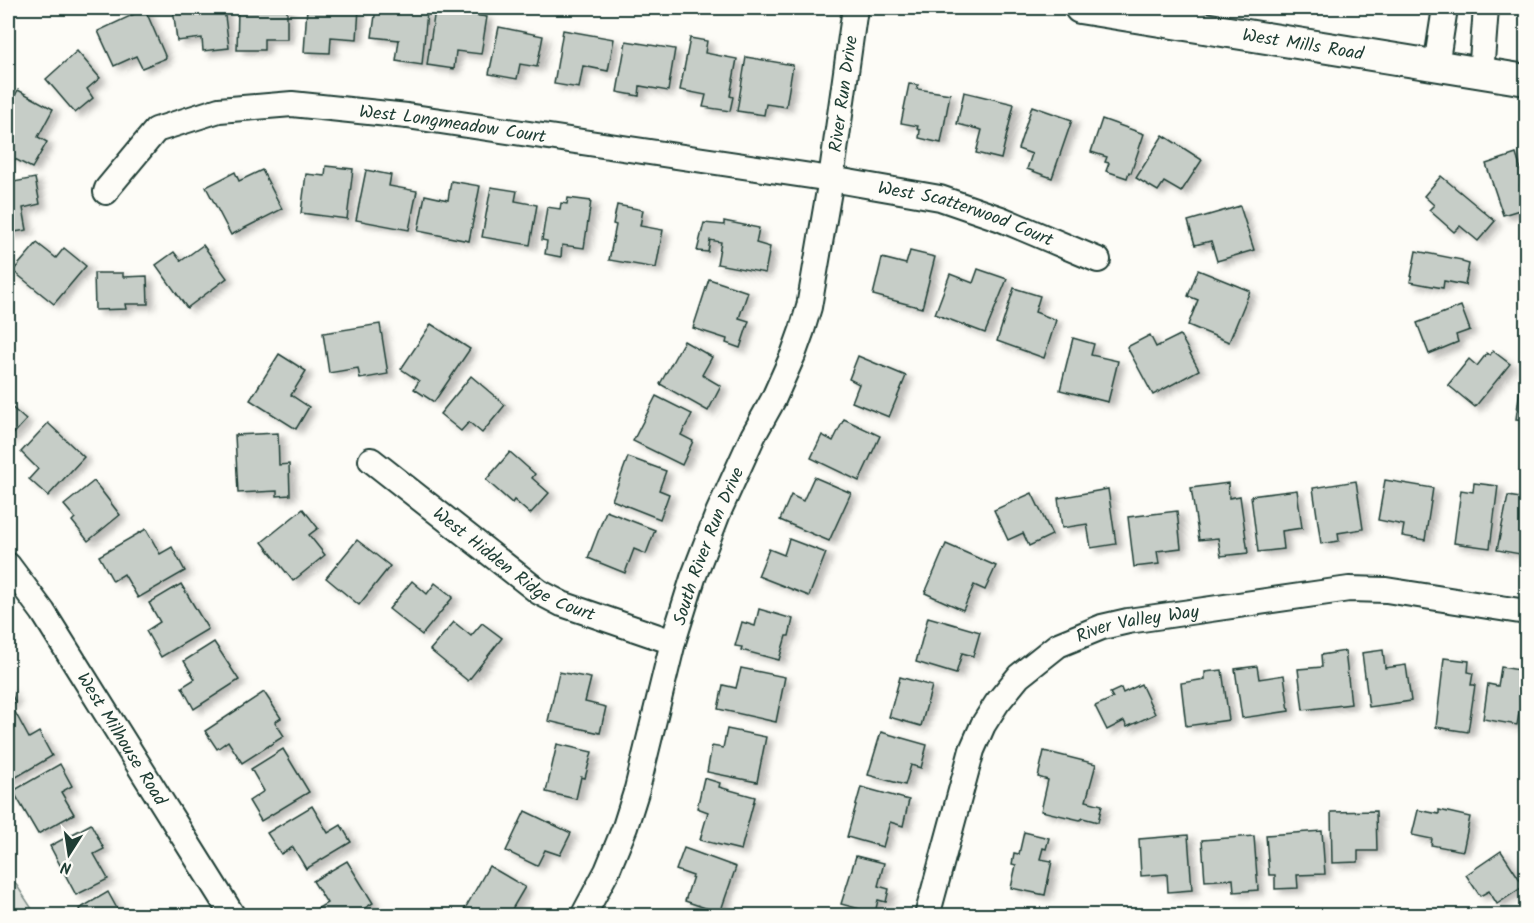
<svg xmlns="http://www.w3.org/2000/svg" width="1534" height="923" viewBox="0 0 1534 923" font-family="Kalam,sans-serif">
  <defs>
    <filter id="shadow"><feDropShadow dx="6" dy="4" stdDeviation="3" flood-color="#0004"/></filter>
  </defs>
  <rect width="100%" height="100%" fill="#fdfcf7"/>
  <filter id="ink" filterUnits="userSpaceOnUse"><feTurbulence type="fractalNoise" baseFrequency=".0167" numOctaves="2"/><feDisplacementMap in="SourceGraphic" scale="12" xChannelSelector="R" yChannelSelector="G"/><feConvolveMatrix kernelMatrix="1 2 1 2 8 2 1 2 1" color-interpolation-filters="sRGB"/></filter>
  <g filter="url(#ink)">
    <!-- green -->
    <polygon fill="#dde0db" stroke="#7e8e88" stroke-width="1.5" points="8,872 36,915 8,915"/>
    <!-- building -->
    <g fill="#c6cdc7" stroke="#1f3d34" stroke-width="1.5" filter="url(#shadow)">
      <polygon points="173,8 224,8 229,48 203,51 202,38 177,41"/>
      <polygon points="238,8 287,8 287,39 264,39 264,50 237,50"/>
      <polygon points="307,8 359,8 357,39 331,37 330,53 304,52"/>
      <polygon points="376,8 395,8 427,12 422,65 396,61 399,40 372,37"/>
      <polygon points="145,9 166,58 142,68 136,56 114,66 98,31"/>
      <polygon points="435,9 487,17 481,54 456,51 454,69 427,65"/>
      <polygon points="499,27 543,36 537,67 520,64 517,79 489,74"/>
      <polygon points="563,30 614,39 608,71 583,66 579,88 554,84"/>
      <polygon points="690,38 707,41 705,53 737,59 730,96 733,97 730,111 703,107 706,95 680,90"/>
      <polygon points="626,41 675,49 668,91 640,86 639,96 617,92"/>
      <polygon points="77,51 100,78 87,89 93,98 75,113 46,79"/>
      <polygon points="746,57 793,65 786,107 766,104 764,115 737,111"/>
      <polygon points="909,84 918,85 917,89 950,94 941,143 919,138 920,130 917,129 918,126 901,123"/>
      <polygon points="18,90 53,109 38,137 47,142 32,168 9,156 12,152 8,149 8,109"/>
      <polygon points="964,92 1014,104 1001,159 976,153 982,130 957,124"/>
      <polygon points="1032,106 1072,120 1052,178 1027,169 1032,154 1018,149"/>
      <polygon points="1102,119 1144,134 1131,173 1129,172 1127,178 1106,171 1109,163 1105,162 1107,157 1091,152"/>
      <polygon points="1163,135 1202,160 1181,192 1164,182 1158,191 1136,178"/>
      <polygon points="1516,154 1525,183 1520,185 1526,208 1503,215 1486,164"/>
      <polygon points="326,166 353,169 347,219 301,213 306,174 325,176"/>
      <polygon points="262,170 282,209 231,235 206,187 235,172 239,181"/>
      <polygon points="366,170 391,175 389,186 417,191 409,230 356,220"/>
      <polygon points="1441,176 1495,221 1478,241 1460,226 1454,232 1429,210 1434,205 1424,196"/>
      <polygon points="35,178 40,204 23,208 27,230 8,233 8,183"/>
      <polygon points="451,181 480,186 469,241 418,231 425,195 448,200"/>
      <polygon points="491,187 517,191 515,201 537,205 530,245 482,237"/>
      <polygon points="568,198 591,201 584,248 562,245 561,257 545,254 547,241 542,240 547,207 560,209 561,203 567,204"/>
      <polygon points="617,205 643,210 640,226 663,230 656,268 609,260 616,225 613,224"/>
      <polygon points="1240,206 1254,250 1217,261 1211,241 1195,245 1188,221"/>
      <polygon points="724,221 759,228 756,243 770,247 765,273 717,264 721,242 710,240 708,252 697,251 704,223 724,225"/>
      <polygon points="37,243 56,258 64,248 86,266 54,304 13,271"/>
      <polygon points="203,245 227,278 187,308 156,265 174,252 181,261"/>
      <polygon points="910,251 935,257 922,308 873,295 882,258 906,264"/>
      <polygon points="1416,251 1462,260 1462,262 1469,264 1465,285 1444,281 1443,288 1410,282"/>
      <polygon points="978,269 1007,279 985,333 935,314 950,274 973,283"/>
      <polygon points="1198,270 1250,291 1229,342 1188,325 1198,300 1188,296"/>
      <polygon points="94,273 123,273 123,277 147,276 148,304 125,304 126,309 95,310"/>
      <polygon points="709,279 748,292 739,318 749,321 740,348 726,343 727,339 693,328"/>
      <polygon points="1014,288 1040,296 1035,312 1056,320 1044,358 997,341"/>
      <polygon points="1461,306 1470,330 1456,335 1458,342 1429,354 1417,323"/>
      <polygon points="380,324 388,374 360,379 358,368 329,373 323,333"/>
      <polygon points="431,324 470,349 434,402 414,389 419,381 401,369"/>
      <polygon points="1150,335 1156,347 1180,335 1199,370 1153,395 1127,347"/>
      <polygon points="1073,338 1094,344 1091,355 1118,361 1108,402 1060,390"/>
      <polygon points="684,341 712,357 702,375 721,386 708,411 660,384"/>
      <polygon points="1493,351 1510,364 1475,407 1448,385 1469,359 1477,366 1487,353 1490,355"/>
      <polygon points="279,354 306,371 291,395 309,407 296,429 250,400"/>
      <polygon points="858,356 906,376 889,417 852,402 859,384 849,379"/>
      <polygon points="1522,373 1526,374 1526,420 1516,419"/>
      <polygon points="471,376 505,405 482,433 469,422 461,431 440,414"/>
      <polygon points="656,396 692,414 681,435 693,441 682,465 633,441"/>
      <polygon points="8,404 26,420 8,440"/>
      <polygon points="844,419 880,436 859,481 811,458 822,435 833,441"/>
      <polygon points="48,423 84,457 48,496 29,479 38,469 21,452"/>
      <polygon points="278,433 279,465 289,464 290,495 277,496 277,491 238,493 235,435"/>
      <polygon points="510,452 535,474 532,478 549,493 530,514 514,500 512,503 486,480"/>
      <polygon points="628,457 666,471 659,490 669,494 660,519 612,500"/>
      <polygon points="814,477 851,493 829,541 780,520 791,495 803,501"/>
      <polygon points="1385,480 1433,488 1425,540 1402,536 1404,525 1378,520"/>
      <polygon points="94,481 120,515 88,541 72,521 75,518 64,505"/>
      <polygon points="1356,481 1363,529 1338,533 1339,541 1321,544 1313,488"/>
      <polygon points="1228,483 1229,498 1240,496 1248,553 1221,556 1218,538 1199,540 1191,488"/>
      <polygon points="1474,483 1498,486 1490,548 1454,543 1461,490 1473,492"/>
      <polygon points="1108,489 1116,544 1091,548 1087,524 1062,528 1058,498"/>
      <polygon points="1297,490 1302,528 1282,531 1284,549 1258,552 1251,496"/>
      <polygon points="1032,493 1052,535 1029,546 1023,533 1008,540 994,510"/>
      <polygon points="1508,496 1526,499 1526,537 1523,536 1520,554 1497,550"/>
      <polygon points="303,509 318,528 309,535 325,555 293,581 262,542"/>
      <polygon points="606,511 655,530 646,554 634,549 625,573 588,558"/>
      <polygon points="1177,511 1181,548 1157,551 1159,564 1134,567 1128,517"/>
      <polygon points="146,529 160,554 172,547 185,571 138,598 124,574 113,581 99,556"/>
      <polygon points="789,539 826,553 809,596 758,576 769,549 784,555"/>
      <polygon points="357,540 390,566 359,605 326,578"/>
      <polygon points="946,544 996,566 985,590 974,585 963,610 925,593"/>
      <polygon points="412,581 427,594 435,583 453,597 422,635 389,609"/>
      <polygon points="181,584 208,629 161,657 146,631 160,622 149,603"/>
      <polygon points="759,609 793,619 789,636 786,636 779,660 741,650 742,647 735,646 742,622 755,626"/>
      <polygon points="928,617 980,632 973,656 962,653 956,674 916,662"/>
      <polygon points="454,622 471,636 482,623 502,638 468,681 430,650"/>
      <polygon points="214,642 239,680 194,709 182,687 195,679 184,661"/>
      <polygon points="1383,650 1385,668 1406,665 1411,701 1369,707 1362,653"/>
      <polygon points="1345,651 1351,704 1303,710 1298,669 1322,667 1321,655"/>
      <polygon points="1444,658 1469,661 1468,672 1473,673 1471,685 1475,685 1468,732 1436,727"/>
      <polygon points="1257,666 1259,679 1284,675 1289,711 1242,718 1235,669"/>
      <polygon points="1501,667 1526,671 1517,725 1483,719 1488,684 1498,686"/>
      <polygon points="741,668 785,677 776,722 718,709 723,685 736,688"/>
      <polygon points="1222,670 1229,720 1186,726 1181,683 1205,679 1205,672"/>
      <polygon points="559,672 591,678 585,702 606,707 600,733 548,721"/>
      <polygon points="900,677 932,686 921,726 889,717"/>
      <polygon points="1141,684 1155,714 1127,727 1124,721 1107,730 1095,706 1113,698 1110,693 1121,688 1123,693"/>
      <polygon points="8,687 15,702 8,706"/>
      <polygon points="264,692 281,718 275,722 284,736 242,763 228,741 217,749 205,731"/>
      <polygon points="15,712 29,738 39,732 52,756 8,782 8,716"/>
      <polygon points="727,729 766,737 757,782 707,772 712,746 723,748"/>
      <polygon points="881,732 927,745 921,768 911,765 905,785 868,775"/>
      <polygon points="557,744 592,752 585,778 581,777 576,799 546,792"/>
      <polygon points="283,749 309,792 261,821 249,801 264,791 251,769"/>
      <polygon points="1044,751 1096,764 1086,801 1102,805 1098,822 1083,818 1080,820 1041,811 1048,780 1038,777"/>
      <polygon points="60,764 72,786 61,792 74,814 38,834 13,791"/>
      <polygon points="704,778 720,783 719,787 755,797 741,850 700,840 708,812 697,808"/>
      <polygon points="861,787 909,800 903,826 890,822 883,847 847,837"/>
      <polygon points="312,806 328,833 341,825 351,842 306,869 293,847 281,854 267,833"/>
      <polygon points="1418,810 1439,814 1439,810 1470,817 1463,851 1431,845 1432,839 1412,835"/>
      <polygon points="525,811 571,833 560,855 545,850 537,866 506,851"/>
      <polygon points="1376,811 1377,851 1358,851 1358,862 1332,863 1331,812"/>
      <polygon points="91,824 104,849 94,854 108,879 76,895 50,846"/>
      <polygon points="1322,831 1325,874 1297,875 1298,888 1275,889 1275,875 1269,875 1266,835"/>
      <polygon points="1024,832 1049,838 1046,849 1043,848 1040,859 1052,861 1045,895 1011,888 1016,865 1012,864 1014,853 1019,854"/>
      <polygon points="1188,835 1192,890 1168,892 1167,874 1141,876 1139,839"/>
      <polygon points="1254,836 1258,890 1234,892 1233,879 1205,881 1202,840"/>
      <polygon points="684,848 736,867 720,913 685,901 693,876 676,870"/>
      <polygon points="1501,851 1524,886 1497,904 1489,891 1480,896 1466,875"/>
      <polygon points="856,856 884,863 878,886 889,889 886,902 878,900 875,913 841,904"/>
      <polygon points="347,861 373,903 353,916 318,916 315,910 327,903 313,881"/>
      <polygon points="489,866 525,887 512,909 523,916 462,914"/>
      <polygon points="108,892 121,916 83,916 79,909"/>
      <polygon points="143,907 148,916 128,916"/>
    </g>
    <g fill="none" stroke-linecap="round" stroke-linejoin="round">
      <defs>
        <g id="minor">
          <polyline points="1436,66 1445,8"/>
          <polyline points="1481,74 1486,8"/>
          <path id="s1" d="M 106,192 L 107,189 L 156,130 L 219,110 L 292,104 L 407,116 L 831,179 L 940,198 L 1001,219 L 1098,260"/>
          <path id="s2" d="M 371,460 L 539,592 L 562,604 L 673,642"/>
          <path id="s3" d="M 8,565 L 43,612 L 233,916"/>
          <path id="s4" d="M 583,916 L 607,871 L 625,827 L 637,789 L 673,642 L 693,578 L 718,513 L 753,436 L 773,400 L 793,355 L 802,330 L 809,307 L 831,179 L 855,8"/>
          <path id="s5" d="M 927,916 L 972,750 L 983,725 L 997,703 L 1019,676 L 1058,645 L 1102,627 L 1128,621 L 1349,589 L 1386,590 L 1526,612"/>
        </g>
        <g id="tertiary">
          <path id="s6" d="M 1080,8 L 1526,80"/>
        </g>
      </defs>
      <!-- minor casing -->
      <use href="#minor" stroke="#1f3d34" stroke-width="28"/>
      <!-- tertiary casing -->
      <use href="#tertiary" stroke="#1f3d34" stroke-width="34"/>
      <!-- minor -->
      <use href="#minor" stroke="#fdfcf7" stroke-width="24"/>
      <!-- tertiary -->
      <use href="#tertiary" stroke="#fdfcf7" stroke-width="30"/>
    </g>
  </g>
  <g text-anchor="middle" stroke-width="6" stroke-linejoin="round" paint-order="stroke">
    <!-- street labels -->
    <g font-size="18" fill="#1f3d34" stroke="#fdfcf7">
      <text dy="6" stroke="none"><textPath href="#s6" startOffset="226">West Mills Road</textPath></text>
      <text dy="6" stroke="none"><textPath href="#s4" startOffset="868">River Run Drive</textPath></text>
      <text dy="6" stroke="none"><textPath href="#s1" startOffset="381">West Longmeadow Court</textPath></text>
      <text dy="6" stroke="none"><textPath href="#s1" startOffset="903">West Scatterwood Court</textPath></text>
      <text dy="6" stroke="none"><textPath href="#s4" startOffset="392">South River Run Drive</textPath></text>
      <text dy="6" stroke="none"><textPath href="#s2" startOffset="178">West Hidden Ridge Court</textPath></text>
      <text dy="6" stroke="none"><textPath href="#s5" startOffset="393">River Valley Way</textPath></text>
      <text dy="6" stroke="none"><textPath href="#s3" startOffset="208">West Milhouse Road</textPath></text>
    </g>
  </g>
  <!-- margin -->
  <rect width="1534" height="923" fill="none" stroke="#fdfcf7" stroke-width="30"/>
  <rect x="15" y="15" width="1504" height="893" fill="none" stroke="#1f3d34" stroke-width="2" filter="url(#ink)"/>
  <!-- north arrow -->
  <g transform="translate(69 854) rotate(192)" stroke="#fdfcf7" stroke-width="4.5" paint-order="stroke">
  <path d="M0-4.5L10 22L0 15L-10 22Z" fill="#1f3d34"/>
  <text y="-9" font-size="16" font-weight="bold" text-anchor="middle" fill="#1f3d34">N</text>
  </g>
</svg>
